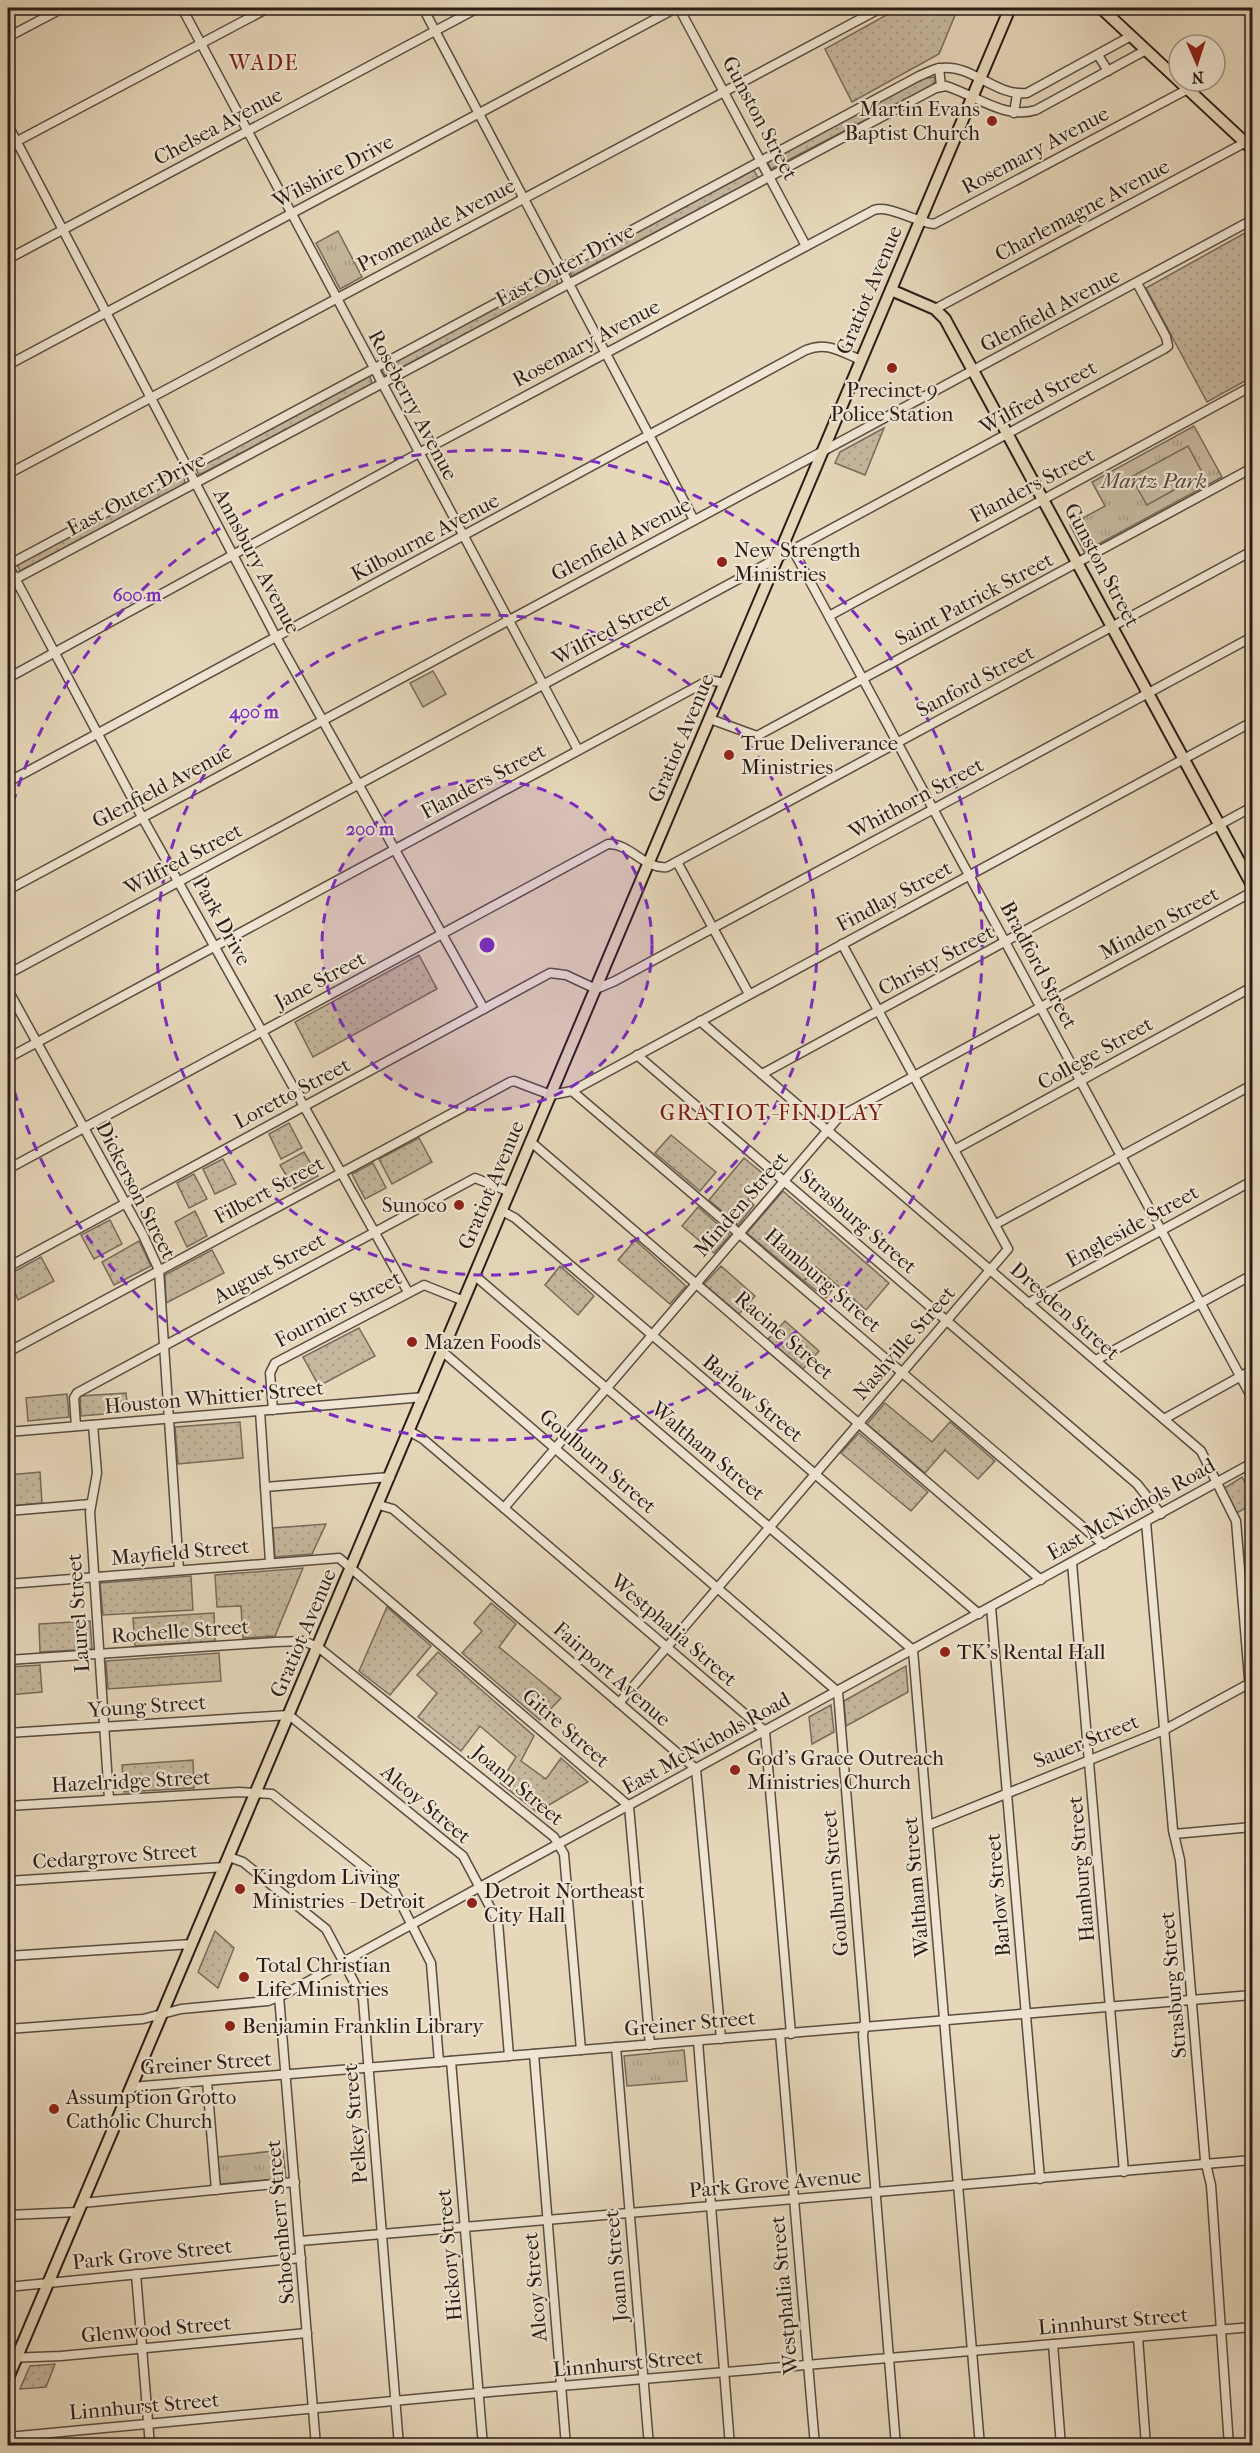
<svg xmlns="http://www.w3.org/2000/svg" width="1260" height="2453" viewBox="0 0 1260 2453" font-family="'IM FELL French Canon',serif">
  <defs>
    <pattern id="grass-dots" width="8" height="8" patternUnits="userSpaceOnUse" patternTransform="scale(1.5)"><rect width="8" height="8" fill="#c6b79e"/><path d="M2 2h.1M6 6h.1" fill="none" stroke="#aa9d87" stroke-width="1.8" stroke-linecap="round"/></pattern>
    <pattern id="park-tufts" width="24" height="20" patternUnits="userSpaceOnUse" patternTransform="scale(1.5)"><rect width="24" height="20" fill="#c6b79e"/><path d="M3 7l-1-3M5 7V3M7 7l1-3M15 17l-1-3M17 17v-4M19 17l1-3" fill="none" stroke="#aa9d87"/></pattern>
  </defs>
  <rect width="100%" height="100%" fill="#e6d7ba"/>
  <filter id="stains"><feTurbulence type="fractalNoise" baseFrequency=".00333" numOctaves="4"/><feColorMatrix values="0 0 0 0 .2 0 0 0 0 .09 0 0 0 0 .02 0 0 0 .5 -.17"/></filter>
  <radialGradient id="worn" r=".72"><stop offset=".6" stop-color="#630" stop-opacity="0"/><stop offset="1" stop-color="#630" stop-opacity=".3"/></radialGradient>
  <!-- grass -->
  <g fill="url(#grass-dots)" stroke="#786a5b" stroke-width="1.5">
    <polygon points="899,8 958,8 939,54 852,102 825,49"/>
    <polygon points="934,77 936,81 929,87 771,169 768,163 770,160 923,79"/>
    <polygon points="754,170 758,178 572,276 569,270 571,267"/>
    <polygon points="1252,229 1252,377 1207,402 1146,288"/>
    <polygon points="553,277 556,277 558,285 385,376 382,370 384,367"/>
    <polygon points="370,376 372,384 199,475 196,469 199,467"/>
    <polygon points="884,428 865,475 835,463 840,452"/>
    <polygon points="180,476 184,476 185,484 20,571 17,564"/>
    <polygon points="419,955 437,989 313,1057 295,1022"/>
    <polygon points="289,1123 302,1148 281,1159 269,1134"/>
    <polygon points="671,1135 716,1172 700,1191 655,1153"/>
    <polygon points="419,1138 432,1162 392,1184 379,1159"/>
    <polygon points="304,1152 318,1176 294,1189 280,1165"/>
    <polygon points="744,1158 767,1177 748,1199 754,1205 738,1225 709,1200"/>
    <polygon points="223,1159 236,1184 215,1194 203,1169"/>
    <polygon points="373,1163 386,1188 365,1199 352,1174"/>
    <polygon points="194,1174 207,1199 189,1208 177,1183"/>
    <polygon points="783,1191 889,1283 866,1310 816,1267 804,1281 747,1233"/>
    <polygon points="698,1207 730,1235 714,1253 682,1226"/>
    <polygon points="195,1211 207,1236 187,1247 175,1222"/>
    <polygon points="110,1220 122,1244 94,1259 81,1235"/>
    <polygon points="635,1240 686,1286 670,1304 618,1260"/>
    <polygon points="139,1241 151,1266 114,1285 102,1262"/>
    <polygon points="212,1250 224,1273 166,1303 165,1275"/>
    <polygon points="41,1257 54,1281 18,1300 8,1275"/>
    <polygon points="560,1266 594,1296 578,1315 545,1285"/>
    <polygon points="721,1266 755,1296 739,1314 704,1284"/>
    <polygon points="785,1321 819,1351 803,1369 768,1339"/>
    <polygon points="359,1328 375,1356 319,1386 303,1357"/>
    <polygon points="126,1393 128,1412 81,1416 80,1396"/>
    <polygon points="67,1394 69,1417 28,1421 26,1398"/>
    <polygon points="885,1403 932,1442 950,1422 995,1461 978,1479 945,1450 925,1473 867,1424"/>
    <polygon points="240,1422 243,1458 178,1464 175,1427"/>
    <polygon points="859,1433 928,1492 911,1511 841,1453"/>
    <polygon points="40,1472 42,1503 8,1506 8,1475"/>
    <polygon points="1242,1477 1252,1497 1252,1504 1237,1513 1223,1489"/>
    <polygon points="326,1524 312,1554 275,1557 273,1528"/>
    <polygon points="303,1568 275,1636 243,1638 241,1606 217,1607 215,1575"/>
    <polygon points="191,1576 193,1610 103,1615 100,1583"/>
    <polygon points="491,1603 516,1624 499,1647 561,1698 540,1720 462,1653 482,1631 474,1623"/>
    <polygon points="387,1607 431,1646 390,1695 359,1671"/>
    <polygon points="214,1613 215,1641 135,1646 133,1618"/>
    <polygon points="90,1621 92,1649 40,1652 39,1624"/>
    <polygon points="438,1652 534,1736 521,1761 546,1779 561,1758 588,1782 537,1812 500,1783 516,1757 480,1726 461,1751 418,1717 437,1693 417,1675"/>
    <polygon points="219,1653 221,1681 108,1689 106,1661"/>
    <polygon points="40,1665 42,1692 8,1695 8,1667"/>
    <polygon points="906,1666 908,1692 846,1726 844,1701"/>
    <polygon points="831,1705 834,1732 812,1744 809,1717"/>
    <polygon points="193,1760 194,1788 124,1792 122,1765"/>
    <polygon points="215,1931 234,1948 218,1988 198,1972"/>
    <polygon points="55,2364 46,2387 20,2389 30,2366"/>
  </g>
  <!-- park -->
  <g fill="url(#park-tufts)" stroke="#786a5b" stroke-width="1.5">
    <polygon points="338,231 362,277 340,289 316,243"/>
    <polygon points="1194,426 1222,477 1084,552 1070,525 1105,506 1092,482"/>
    <polygon points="816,1267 836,1285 826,1298 804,1281"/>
    <polygon points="684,2050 687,2081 627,2086 624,2056"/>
    <polygon points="283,2150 286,2178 220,2184 218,2157"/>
  </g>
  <!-- garden -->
  <g fill="#c6b79e" stroke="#786a5b" stroke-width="1.5">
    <polygon points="1188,446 1203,474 1147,505 1131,477"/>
    <polygon points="433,671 446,694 423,707 410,683"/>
  </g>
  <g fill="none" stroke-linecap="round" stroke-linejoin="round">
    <defs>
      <g id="minor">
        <polyline points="182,8 578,750"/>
        <polyline points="423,8 694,520"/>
        <polyline points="679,8 806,246"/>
        <polyline points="8,37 63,8"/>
        <polyline points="1098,55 1108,71"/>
        <polyline points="939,68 941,86"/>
        <polyline points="1014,113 1017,94"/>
        <polyline points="8,125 276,637 484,1009"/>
        <polyline points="8,146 268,8"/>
        <polyline points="8,259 478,8"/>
        <polyline points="935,309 1246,142"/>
        <polyline points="8,365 676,8"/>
        <polyline points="8,474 881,8"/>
        <polyline points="793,550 1252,1398"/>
        <path d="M 8,583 L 936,88 L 946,86 C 975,95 1005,120 1036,110 L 1146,50"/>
        <polyline points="829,616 1252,386"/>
        <path d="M 8,678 L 419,453 L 874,210 C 889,205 916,222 934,224 L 1188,89"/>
        <polyline points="710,719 757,736 1252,468"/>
        <path d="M 8,782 L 806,350 C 827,341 841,352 861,360"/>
        <polyline points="677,862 749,994"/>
        <polyline points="8,890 1252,220"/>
        <polyline points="8,974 1164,349 1168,346 1166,337 1137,283"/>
        <polyline points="8,990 143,1235 159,1270 179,1570"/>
        <polyline points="700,1021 1201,1451 1236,1521 1252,1714"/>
        <polyline points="637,1055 1137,1484 1161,1514"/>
        <polyline points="8,1058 709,680 725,683"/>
        <polyline points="762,1074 1252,807"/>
        <polyline points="572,1091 1104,1545"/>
        <polyline points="531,1142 1041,1580"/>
        <polyline points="954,1150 1252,987"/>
        <path d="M 8,1169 L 608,844 C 630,843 645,870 667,867 L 1252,551"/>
        <polyline points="502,1211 515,1218 979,1614"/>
        <polyline points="996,1224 1252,1085"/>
        <polyline points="8,1267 550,973 566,975 596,989 615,981 1252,637"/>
        <polyline points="474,1275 913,1650 980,2446"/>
        <path d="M 408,1292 L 142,817 L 8,565 L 919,76 C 927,73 934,68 942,68 C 971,64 997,97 1027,93 L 1131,36"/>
        <polyline points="1028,1303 1252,1181"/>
        <polyline points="8,1352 510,1082 514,1081 551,1095 572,1091 1252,722"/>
        <polyline points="443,1352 838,1692 865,2021 863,2035 896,2446"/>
        <polyline points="1096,1360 1252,1275"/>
        <polyline points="273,1410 270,1373 275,1363 424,1285 464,1301"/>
        <polyline points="260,1411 270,1562"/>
        <polyline points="1164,1419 1252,1370"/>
        <polyline points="93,1425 97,1473 90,1512 109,1799"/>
        <polyline points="76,1426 74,1398 77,1393 475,1178 510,1192"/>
        <polyline points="409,1431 423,1439 765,1731 791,2034"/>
        <polyline points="8,1432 424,1397"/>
        <polyline points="265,1487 390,1477"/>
        <polyline points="379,1505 393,1509 696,1769 721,2039"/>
        <polyline points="504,1508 839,1117 1252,892"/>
        <polyline points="8,1511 91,1504"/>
        <polyline points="1146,1522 1173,1830 1180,1860 1205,2160 1211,2185 1229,2446"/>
        <polyline points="1072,1563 1124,2172"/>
        <polyline points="8,1584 339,1558 629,1806 650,2045"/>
        <polyline points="991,1607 1040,2179"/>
        <polyline points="8,1660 275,1642 303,1641 318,1647 554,1837 564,1854 581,2050"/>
        <polyline points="619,1703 1008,1249 842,944"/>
        <polyline points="8,1733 289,1715 463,1856 498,1922 509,2056"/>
        <polyline points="8,1806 239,1792 272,1794 395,1892 431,1963 439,2062"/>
        <polyline points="929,1825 1164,1730 1252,1682"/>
        <polyline points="1174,1834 1252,1827"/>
        <polyline points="229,1857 243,1862 326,1929 363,1999 399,2446"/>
        <polyline points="8,1881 225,1867"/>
        <polyline points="8,1956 192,1944"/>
        <polyline points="279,1996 316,2446"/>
        <polyline points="8,2029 143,2019 181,2009 268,2001 285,1994 1252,1463"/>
        <polyline points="780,2034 815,2446"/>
        <polyline points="698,2041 730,2446"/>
        <polyline points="616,2047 649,2446"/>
        <polyline points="534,2054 566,2446"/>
        <polyline points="451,2061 483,2446"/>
        <polyline points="207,2081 216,2190"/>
        <polyline points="131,2087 1252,1995"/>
        <polyline points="82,2203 295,2182"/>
        <polyline points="8,2215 78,2212"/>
        <polyline points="300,2241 1252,2160"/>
        <polyline points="136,2274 150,2446"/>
        <polyline points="8,2287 301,2258"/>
        <polyline points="1138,2337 1146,2446"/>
        <polyline points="1053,2344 1061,2446"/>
        <polyline points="8,2358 61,2356 307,2333"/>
        <polyline points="8,2437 479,2393 1252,2327"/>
      </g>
      <g id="major">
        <polyline points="1101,8 1252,149"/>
        <polyline points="891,290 935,309 945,319 1252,885"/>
        <polyline points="8,2378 1010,8"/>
      </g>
    </defs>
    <!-- minor casing -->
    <use href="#minor" stroke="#594c40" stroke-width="11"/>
    <!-- major casing -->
    <use href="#major" stroke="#2a1d18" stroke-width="14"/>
    <!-- minor -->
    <use href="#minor" stroke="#efe5d2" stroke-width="8"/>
    <!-- major -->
    <use href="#major" stroke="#e6d7ba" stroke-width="10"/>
  </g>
  <!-- distance rings -->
  <circle cx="487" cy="945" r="165" fill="#7b2cbf" fill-opacity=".12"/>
  <g fill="none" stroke="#7b2cbf" stroke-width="3" stroke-dasharray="10 8">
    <circle cx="487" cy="945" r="165"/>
    <circle cx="487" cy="945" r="330"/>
    <path d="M8 821A495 495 0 1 1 8 1069"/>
  </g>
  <!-- markers -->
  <g fill="#8f2418" stroke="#efe5d2" stroke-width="2">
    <circle cx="992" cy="121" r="6"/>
    <circle cx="892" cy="368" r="6"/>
    <circle cx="722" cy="562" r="6"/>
    <circle cx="729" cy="755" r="6"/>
    <circle cx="459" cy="1205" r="6"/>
    <circle cx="412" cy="1342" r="6"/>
    <circle cx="945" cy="1652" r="6"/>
    <circle cx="735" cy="1770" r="6"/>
    <circle cx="240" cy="1889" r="6"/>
    <circle cx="472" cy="1903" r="6"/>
    <circle cx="244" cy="1977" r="6"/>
    <circle cx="230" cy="2026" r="6"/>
    <circle cx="54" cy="2109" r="6"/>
  </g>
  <g text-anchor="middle" stroke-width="4.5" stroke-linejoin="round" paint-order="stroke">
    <!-- poi labels -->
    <g font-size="21" fill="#2a1d18" stroke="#efe5d2" text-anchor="start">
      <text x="980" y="116" text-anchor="end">Martin Evans<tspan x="980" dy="24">Baptist Church</tspan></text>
      <text x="892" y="397" text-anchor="middle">Precinct 9<tspan x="892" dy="24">Police Station</tspan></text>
      <text x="734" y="557">New Strength<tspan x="734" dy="24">Ministries</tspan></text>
      <text x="741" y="750">True Deliverance<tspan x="741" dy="24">Ministries</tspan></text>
      <text x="447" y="1212" text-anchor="end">Sunoco</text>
      <text x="424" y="1349">Mazen Foods</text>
      <text x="957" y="1659">TK's Rental Hall</text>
      <text x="747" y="1765">God's Grace Outreach<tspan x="747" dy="24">Ministries Church</tspan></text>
      <text x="252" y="1884">Kingdom Living<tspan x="252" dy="24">Ministries - Detroit</tspan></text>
      <text x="484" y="1898">Detroit Northeast<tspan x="484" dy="24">City Hall</tspan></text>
      <text x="256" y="1972">Total Christian<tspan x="256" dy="24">Life Ministries</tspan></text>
      <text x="242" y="2033">Benjamin Franklin Library</text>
      <text x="66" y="2104">Assumption Grotto<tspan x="66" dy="24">Catholic Church</tspan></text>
    </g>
    <!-- street labels -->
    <g font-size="21" fill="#2a1d18" stroke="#efe5d2">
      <text transform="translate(760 118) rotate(62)" y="7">Gunston Street</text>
      <text transform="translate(218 126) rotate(-28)" y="7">Chelsea Avenue</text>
      <text transform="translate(1035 150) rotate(-28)" y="7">Rosemary Avenue</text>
      <text transform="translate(333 171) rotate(-28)" y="7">Wilshire Drive</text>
      <text transform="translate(1082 210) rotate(-28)" y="7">Charlemagne Avenue</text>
      <text transform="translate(436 225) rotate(-28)" y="7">Promenade Avenue</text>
      <text transform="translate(565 265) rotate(-28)" y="7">East Outer Drive</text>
      <text transform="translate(869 290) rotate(-67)" y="7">Gratiot Avenue</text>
      <text transform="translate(1050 310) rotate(-28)" y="7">Glenfield Avenue</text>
      <text transform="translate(586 343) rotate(-28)" y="7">Rosemary Avenue</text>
      <text transform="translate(1038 397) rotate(-29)" y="7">Wilfred Street</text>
      <text transform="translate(413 405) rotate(62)" y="7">Roseberry Avenue</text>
      <text transform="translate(1032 485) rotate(-28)" y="7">Flanders Street</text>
      <text transform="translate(136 494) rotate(-28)" y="7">East Outer Drive</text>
      <text transform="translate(425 537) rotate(-28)" y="7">Kilbourne Avenue</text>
      <text transform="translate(621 539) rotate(-28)" y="7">Glenfield Avenue</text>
      <text transform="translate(257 561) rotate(62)" y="7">Annsbury Avenue</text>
      <text transform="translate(1102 565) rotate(62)" y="7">Gunston Street</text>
      <text transform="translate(974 599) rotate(-28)" y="7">Saint Patrick Street</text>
      <text transform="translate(611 629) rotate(-28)" y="7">Wilfred Street</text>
      <text transform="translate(975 681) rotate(-28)" y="7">Sanford Street</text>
      <text transform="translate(681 738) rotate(-67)" y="7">Gratiot Avenue</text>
      <text transform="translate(483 781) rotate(-28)" y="7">Flanders Street</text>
      <text transform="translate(162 786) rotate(-28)" y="7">Glenfield Avenue</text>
      <text transform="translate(916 798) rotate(-28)" y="7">Whithorn Street</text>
      <text transform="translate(183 859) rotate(-28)" y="7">Wilfred Street</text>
      <text transform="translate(894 896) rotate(-28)" y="7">Findlay Street</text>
      <text transform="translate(222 921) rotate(61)" y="7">Park Drive</text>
      <text transform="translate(1159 923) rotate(-28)" y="7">Minden Street</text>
      <text transform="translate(936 960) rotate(-28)" y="7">Christy Street</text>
      <text transform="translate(1039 965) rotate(62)" y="7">Bradford Street</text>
      <text transform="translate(320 980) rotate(-28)" y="7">Jane Street</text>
      <text transform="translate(1095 1053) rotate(-29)" y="7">College Street</text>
      <text transform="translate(292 1093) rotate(-28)" y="7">Loretto Street</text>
      <text transform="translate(491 1185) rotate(-67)" y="7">Gratiot Avenue</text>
      <text transform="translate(136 1190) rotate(63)" y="7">Dickerson Street</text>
      <text transform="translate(269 1190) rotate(-28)" y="7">Filbert Street</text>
      <text transform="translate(741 1204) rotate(-49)" y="7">Minden Street</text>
      <text transform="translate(858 1221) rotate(41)" y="7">Strasburg Street</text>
      <text transform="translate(1132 1226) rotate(-29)" y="7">Engleside Street</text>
      <text transform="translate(269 1268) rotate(-29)" y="7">August Street</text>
      <text transform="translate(823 1280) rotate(41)" y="7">Hamburg Street</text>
      <text transform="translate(338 1309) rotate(-28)" y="7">Fournier Street</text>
      <text transform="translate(1065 1311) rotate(41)" y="7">Dresden Street</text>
      <text transform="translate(784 1335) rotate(41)" y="7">Racine Street</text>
      <text transform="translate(904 1343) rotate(-49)" y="7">Nashville Street</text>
      <text transform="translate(214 1397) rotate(-5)" y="7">Houston Whittier Street</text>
      <text transform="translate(753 1398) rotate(40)" y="7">Barlow Street</text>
      <text transform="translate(708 1451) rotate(40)" y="7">Waltham Street</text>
      <text transform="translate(598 1461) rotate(41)" y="7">Goulburn Street</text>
      <text transform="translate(1131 1509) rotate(-29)" y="7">East McNichols Road</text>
      <text transform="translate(180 1552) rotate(-5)" y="7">Mayfield Street</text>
      <text transform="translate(78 1613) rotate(-94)" y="7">Laurel Street</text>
      <text transform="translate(674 1630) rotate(41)" y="7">Westphalia Street</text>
      <text transform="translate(180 1631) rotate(-4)" y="7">Rochelle Street</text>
      <text transform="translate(303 1633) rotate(-67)" y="7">Gratiot Avenue</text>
      <text transform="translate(612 1674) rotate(41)" y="7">Fairport Avenue</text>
      <text transform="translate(147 1706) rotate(-4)" y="7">Young Street</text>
      <text transform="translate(566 1728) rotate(41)" y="7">Gitre Street</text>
      <text transform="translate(1086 1741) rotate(-22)" y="7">Sauer Street</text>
      <text transform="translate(706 1743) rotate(-29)" y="7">East McNichols Road</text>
      <text transform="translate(131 1781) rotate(-3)" y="7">Hazelridge Street</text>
      <text transform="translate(518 1785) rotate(40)" y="7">Joann Street</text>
      <text transform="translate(426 1804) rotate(40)" y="7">Alcoy Street</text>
      <text transform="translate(115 1856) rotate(-4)" y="7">Cedargrove Street</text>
      <text transform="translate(1081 1869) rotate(-95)" y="7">Hamburg Street</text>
      <text transform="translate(835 1883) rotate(-95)" y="7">Goulburn Street</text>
      <text transform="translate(916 1887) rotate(-95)" y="7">Waltham Street</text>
      <text transform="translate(998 1895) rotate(-95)" y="7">Barlow Street</text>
      <text transform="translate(1173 1985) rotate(-95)" y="7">Strasburg Street</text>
      <text transform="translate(690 2023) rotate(-5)" y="7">Greiner Street</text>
      <text transform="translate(206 2063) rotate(-4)" y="7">Greiner Street</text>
      <text transform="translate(355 2124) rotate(-95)" y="7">Pelkey Street</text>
      <text transform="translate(775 2183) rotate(-5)" y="7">Park Grove Avenue</text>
      <text transform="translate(280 2222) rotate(-95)" y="7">Schoenherr Street</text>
      <text transform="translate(152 2254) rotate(-6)" y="7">Park Grove Street</text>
      <text transform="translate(449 2255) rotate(-95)" y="7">Hickory Street</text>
      <text transform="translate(616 2266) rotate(-95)" y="7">Joann Street</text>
      <text transform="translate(535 2287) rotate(-95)" y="7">Alcoy Street</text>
      <text transform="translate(784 2295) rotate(-95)" y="7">Westphalia Street</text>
      <text transform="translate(1113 2321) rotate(-5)" y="7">Linnhurst Street</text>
      <text transform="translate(156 2329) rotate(-5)" y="7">Glenwood Street</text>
      <text transform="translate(628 2363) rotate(-5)" y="7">Linnhurst Street</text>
      <text transform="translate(144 2406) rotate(-5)" y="7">Linnhurst Street</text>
    </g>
    <!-- park labels -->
    <g font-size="21" font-style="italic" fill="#594b40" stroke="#efe5d2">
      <text x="1154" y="488">Martz Park</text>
    </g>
    <!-- neighbourhood labels -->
    <g font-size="22" letter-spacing="1.5" fill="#7a1f14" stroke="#efe5d2">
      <text x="264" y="70">WADE</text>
      <text x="772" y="1120">GRATIOT-FINDLAY</text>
    </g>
  </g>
  <circle cx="487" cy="945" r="9" fill="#7b2cbf" stroke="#efe5d2" stroke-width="3"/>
  <g font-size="18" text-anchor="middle" font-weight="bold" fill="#7b2cbf" stroke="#efe5d2" stroke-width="4.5" stroke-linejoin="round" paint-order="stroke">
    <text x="137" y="601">600 m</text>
    <text x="254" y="718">400 m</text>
    <text x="370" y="835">200 m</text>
  </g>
  <!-- margin -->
  <rect width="1260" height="2453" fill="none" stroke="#e6d7ba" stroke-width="30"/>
  <rect x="9" y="9" width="1242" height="2435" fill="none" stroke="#2a1d18" stroke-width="3"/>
  <rect x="15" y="15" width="1230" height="2423" fill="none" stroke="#2a1d18" stroke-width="1.5"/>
  <!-- north arrow -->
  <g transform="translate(1197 63) rotate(177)"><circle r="28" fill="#efe5d2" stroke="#a09588" stroke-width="1.5"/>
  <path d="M0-4.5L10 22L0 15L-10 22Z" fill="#8f2418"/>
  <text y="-9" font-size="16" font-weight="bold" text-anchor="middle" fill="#2a1d18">N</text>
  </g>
  <rect width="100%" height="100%" filter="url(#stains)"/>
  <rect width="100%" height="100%" fill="url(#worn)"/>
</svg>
